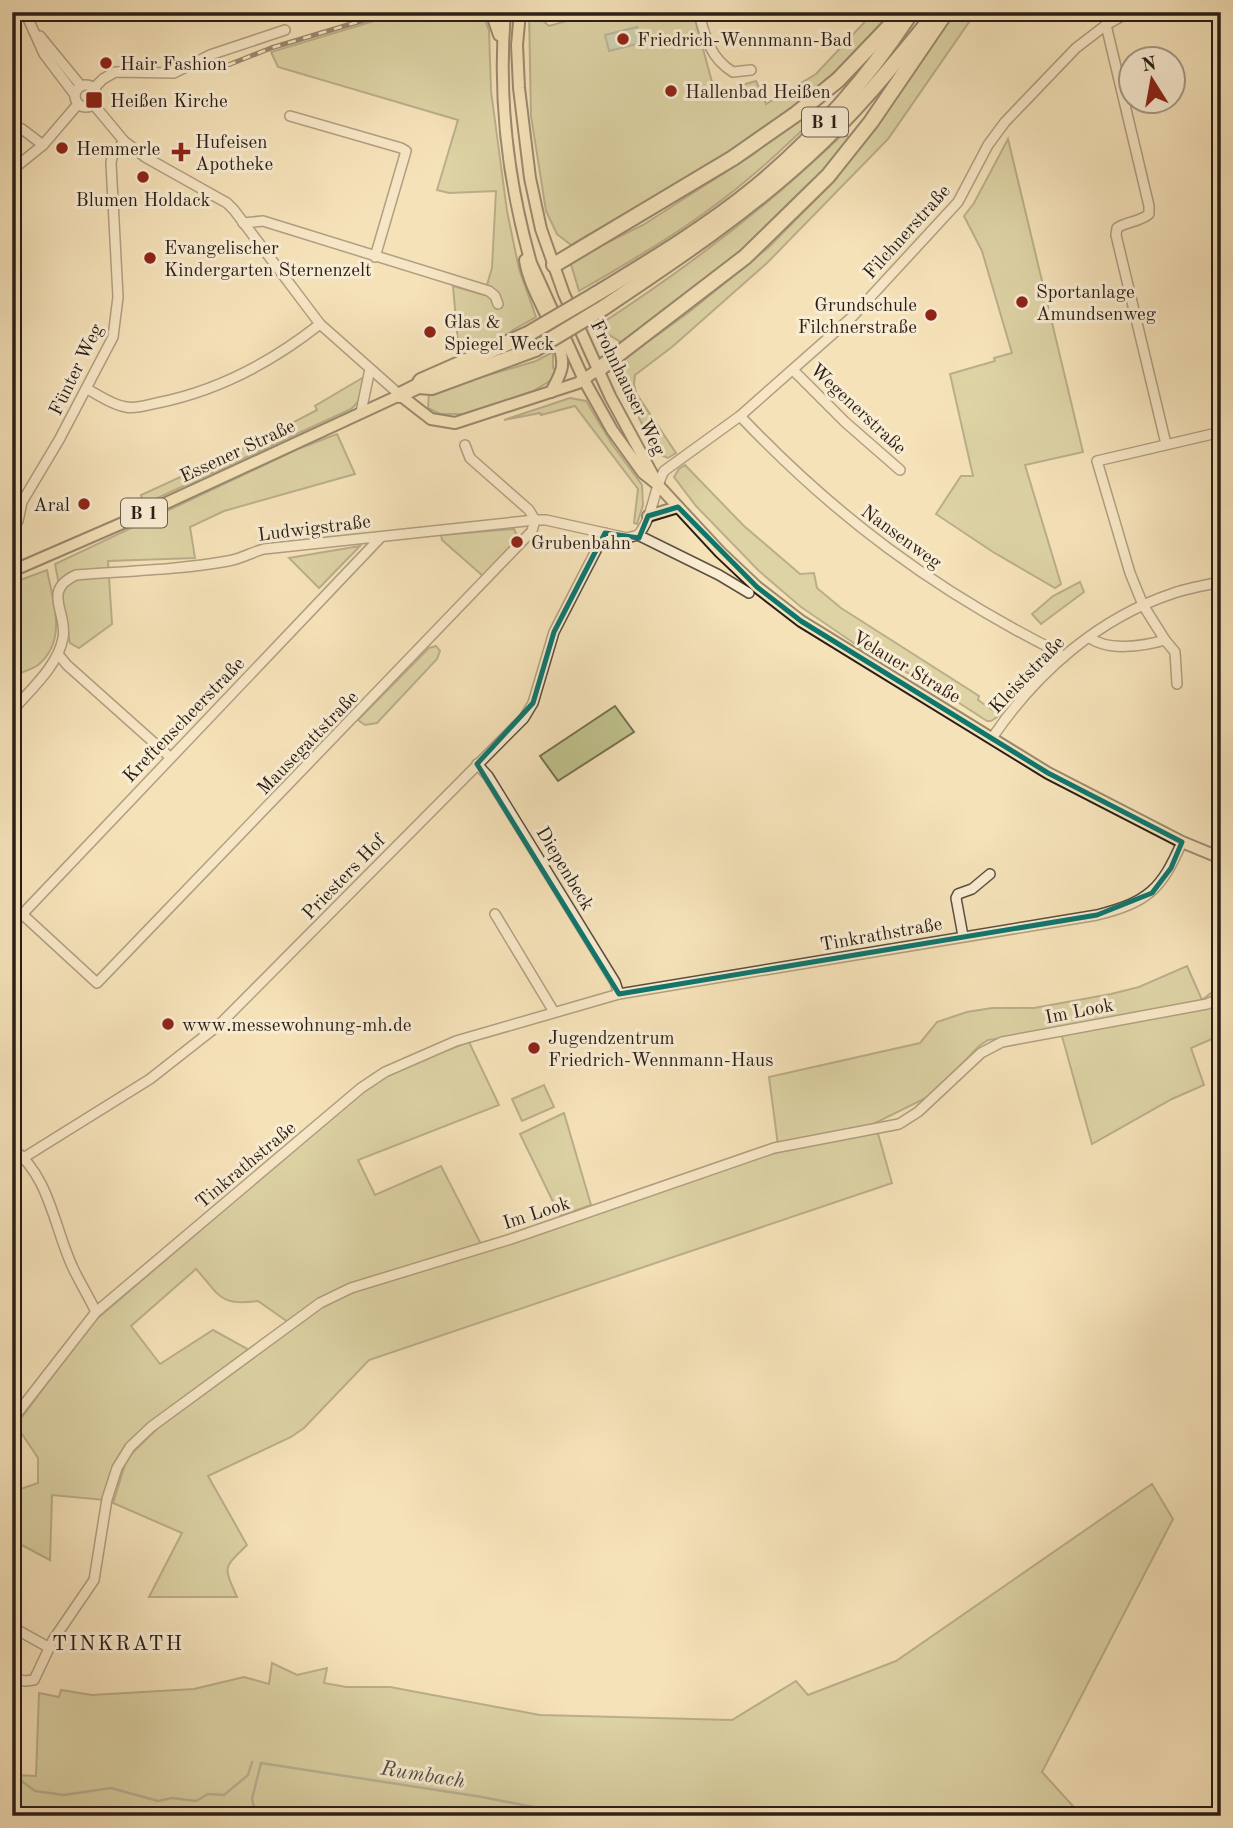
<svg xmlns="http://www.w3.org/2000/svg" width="1233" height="1828" viewBox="0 0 1233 1828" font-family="'Old Standard TT',serif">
  <rect width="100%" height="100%" fill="#f5e2b9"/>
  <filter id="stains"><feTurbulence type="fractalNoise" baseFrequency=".00286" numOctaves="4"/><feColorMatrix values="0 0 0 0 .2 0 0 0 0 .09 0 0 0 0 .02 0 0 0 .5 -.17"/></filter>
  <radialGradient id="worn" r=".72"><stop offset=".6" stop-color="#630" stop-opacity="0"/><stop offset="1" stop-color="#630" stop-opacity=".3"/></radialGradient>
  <!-- green -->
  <g fill="#bfc28d" stroke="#747052" stroke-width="2">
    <polygon points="404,12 477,12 484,18 489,30 491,91 507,211 519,269 536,317 513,330 500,342 459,355 453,286 484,295 492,268 496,191 449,193 437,190 458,120 278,67 271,52"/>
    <path d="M 529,12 L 542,12 L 542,20 L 549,26 L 599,12 L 693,12 L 715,93 L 756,81 L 766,104 L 816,74 L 874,12 L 891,12 C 808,117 684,178 571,245 L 557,234 L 546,211 L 531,116 Z"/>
    <polygon points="955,12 976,12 888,139 767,263 672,347 635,375 634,384 636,393 676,453 668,458 656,453 614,366 688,313 769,247 836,179"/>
    <path d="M 814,104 L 821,112 C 785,147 748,182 707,211 C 666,241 623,266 579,291 L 570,261 L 643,225 L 754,154 Z"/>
    <path d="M 843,134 L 852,139 C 793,217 714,274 638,333 L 621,342 L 596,327 C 684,270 768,207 843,134 Z"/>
    <polygon points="1008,139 1083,452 1025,465 1061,584 1055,588 993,552 936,514 961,476 973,476 950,374 995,361 994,358 1012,353 982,251 964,216 974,203"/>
    <polygon points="553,352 553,368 557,370 550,381 533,391 463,414 440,414 428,408 429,393 536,361"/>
    <path d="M 364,377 C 363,391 362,400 351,409 L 151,501 L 142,499 L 141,495 L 246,447 L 317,410 L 315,406 Z"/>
    <polygon points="570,398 586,401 612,444 642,485 643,505 637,524 634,523 638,489 575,406 541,415 540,413 504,420"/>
    <polygon points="337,434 355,474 224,511 190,527 195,558 108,561 112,624 79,648 70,643 55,564 298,449"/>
    <polygon points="685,465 744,526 800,574 814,573 817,588 841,608 979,696 978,700 1000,715 991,721 987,721 936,688 861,648 801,607 759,571 696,506 674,477 679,469"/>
    <polygon points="514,529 518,538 483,576 442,540 441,535"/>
    <polygon points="360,546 319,588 289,558"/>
    <path d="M 47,570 C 53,602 68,640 38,665 C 31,670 20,673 12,676 L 12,583 Z"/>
    <polygon points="1080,582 1084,592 1041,624 1032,614 1053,596"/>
    <polygon points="436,646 440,651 437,659 377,723 365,725 358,720 429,648"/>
    <polygon points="615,706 634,732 558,781 540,756"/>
    <path d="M 1187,966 L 1202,1000 L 1221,985 L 1221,1035 L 1191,1048 L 1204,1085 L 1172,1099 L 1092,1144 L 1060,1029 L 988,1040 L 979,1046 L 932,1095 L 875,1123 L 892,1183 L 369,1360 L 304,1428 L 291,1437 L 208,1476 L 247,1545 C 223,1569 223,1565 237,1597 L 149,1597 L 182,1533 L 113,1503 L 127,1458 L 162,1424 L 288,1322 L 258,1301 C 219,1307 219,1294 196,1269 L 131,1326 L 160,1364 L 213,1330 L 251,1351 L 128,1446 L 105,1500 L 52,1495 L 50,1560 L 12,1540 L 12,1492 L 38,1483 L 38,1458 L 16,1425 L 92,1323 L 370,1085 L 399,1068 L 469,1042 L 499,1105 L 358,1160 L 375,1195 L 441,1166 L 483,1248 L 778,1145 L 769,1077 L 920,1043 L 937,1022 L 967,1012 L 992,1008 L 1034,1008 L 1111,994 L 1139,987 Z"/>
    <polygon points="544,1085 554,1107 522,1121 512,1099"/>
    <polygon points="564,1113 591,1205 560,1216 520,1134"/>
    <polygon points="1152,1484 1173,1519 1042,1772 1082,1816 346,1816 343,1811 320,1808 317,1816 12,1816 12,1775 36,1776 39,1693 59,1697 61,1690 92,1695 194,1689 244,1677 269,1684 272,1663 297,1675 327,1668 324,1683 346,1687 390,1687 540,1715 732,1720 796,1681 808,1695 896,1661"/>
  </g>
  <!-- water -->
  <polygon fill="#9dbeac" stroke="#6f7e70" stroke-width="2" points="637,27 641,43 609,51 605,35"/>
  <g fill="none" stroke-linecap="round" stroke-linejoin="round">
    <!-- stream -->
    <g stroke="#6f7e70" stroke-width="2.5">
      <polyline points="12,1778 19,1779 35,1791 64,1795 111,1788 158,1801 172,1798 196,1801 208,1794 224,1795 248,1775 252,1762"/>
      <polyline points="256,1816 252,1799 261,1763 482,1797 580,1816"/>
    </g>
    <defs>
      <g id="minor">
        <polyline points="25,12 44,54 75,95"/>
        <path d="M 699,12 C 704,36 711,59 733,72 L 751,70"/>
        <path d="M 1106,25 L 1149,206 L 1149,214 C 1140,222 1128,221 1117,228 L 1116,235 L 1166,444"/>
        <polyline points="40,36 81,86"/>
        <circle cx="86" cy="96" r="11"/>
        <polyline points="94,88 103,79 115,72 174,73 210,55 285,30"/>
        <polyline points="94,105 124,141 145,157 227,203 234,210 320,324 400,395"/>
        <polyline points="290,116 401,148 406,151 375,257"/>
        <polyline points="12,125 22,129 43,145"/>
        <polyline points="12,170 43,145 78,104"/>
        <polyline points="243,223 263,221 489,291 495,296 498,304"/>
        <polyline points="794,371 845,422 900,470"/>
        <path d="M 87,389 C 99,395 112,405 126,407 C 136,409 147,405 157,403 C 217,391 272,362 320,324"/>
        <polyline points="361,412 370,369"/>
        <path d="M 740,416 C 835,516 934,590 1058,652 L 1063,657"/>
        <polyline points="465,445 470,458 529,510 535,520"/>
        <polyline points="18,521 22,502 59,440 113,337 118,297 111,163 112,157 124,141"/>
        <polyline points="638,535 719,575 749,593"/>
        <path d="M 1089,637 C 1107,652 1144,646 1165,640 L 1175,652 L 1177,684"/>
        <polyline points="1165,640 1143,605 1130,573 1097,461 1221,432"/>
        <polyline points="58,654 67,665 170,757"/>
        <path d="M 12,711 C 30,690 58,666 63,638 C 68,612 41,591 76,575 C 126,571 178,570 228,561 C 241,559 252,552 264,549 L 535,520 L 546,520 L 627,538 L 638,535 C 653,518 653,491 664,471 L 740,416 L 852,317 L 958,202 L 988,145 L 1005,122 L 1076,48 L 1106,25 L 1129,12"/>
        <path d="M 992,738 C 1036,673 1098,618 1174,593 C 1189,588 1205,585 1221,582"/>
        <polyline points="477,764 488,776 615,982 619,994"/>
        <polyline points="22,914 97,983 532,531 535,520"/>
        <polyline points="495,914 554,1012"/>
        <polyline points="12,925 380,538"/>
        <polyline points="963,936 956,898 958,894 972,889 990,874"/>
        <path d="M 12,1148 C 50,1176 54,1228 73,1268 C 80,1283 89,1297 96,1312"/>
        <polyline points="12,1165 150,1079 220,1024 524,718 533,703 554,632 605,533"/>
        <path d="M 12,1420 L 96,1312 L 361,1088 L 385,1072 L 456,1041 L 619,994 L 1097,915 C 1148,902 1161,890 1182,842"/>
        <polyline points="12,1627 48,1647"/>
        <polyline points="12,1678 25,1681 34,1680 53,1640 94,1580 107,1499 117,1468 130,1447 151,1427 320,1303 351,1288 511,1239 774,1148 899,1124 918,1112 981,1053 1002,1042 1207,1004 1221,998"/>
      </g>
      <g id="major">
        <polyline points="491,12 499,35"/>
        <path d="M 505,12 C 498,96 508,182 531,263 L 584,380 L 612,430 L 643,473 L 657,484 L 720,552 L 757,587 L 801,621 L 1048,773 L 1182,842 L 1221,858"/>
        <polyline points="520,12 517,45 519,88 530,178 541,229 564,294 610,396 656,481"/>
        <path d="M 525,260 C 529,293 565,338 562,366 C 561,375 555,384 551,392"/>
        <polyline points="648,516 678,507"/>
        <polyline points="12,571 125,522 400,395 431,419 455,423 578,383 599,369"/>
      </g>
      <g id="highway">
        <polyline points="554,265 733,158 796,114 838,80 903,12"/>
        <path d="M 593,296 C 649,262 706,228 756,187 C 815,138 866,80 908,17"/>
        <path d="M 603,308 C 673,261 744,214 807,156 C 854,114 895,63 935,14"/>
        <polyline points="599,369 745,257 828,176 871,122 946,12"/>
        <polyline points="418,386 432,387 535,349"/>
        <polyline points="400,395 418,386 421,381 528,334"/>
      </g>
    </defs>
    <!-- minor casing -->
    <use href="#minor" stroke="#5d4e3f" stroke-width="12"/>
    <!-- major casing -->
    <use href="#major" stroke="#2a1d16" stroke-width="14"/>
    <!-- highway casing -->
    <use href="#highway" stroke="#2a1d16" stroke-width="18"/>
    <!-- minor -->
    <use href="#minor" stroke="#f8ecd2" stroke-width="9"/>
    <!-- major -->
    <use href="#major" stroke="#f5e2b9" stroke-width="10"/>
    <!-- highway -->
    <use href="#highway" stroke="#f5e2b9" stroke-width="14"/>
    <defs>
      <polyline id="rail" points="228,65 271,48 391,12"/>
    </defs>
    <!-- rail casing -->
    <use href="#rail" stroke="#2a1d16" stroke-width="5"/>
    <!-- rail -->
    <use href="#rail" stroke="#f8ecd2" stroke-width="2.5" stroke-dasharray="8" stroke-linecap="butt"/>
    <defs>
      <g id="highway-bridge">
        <polyline points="528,334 593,296"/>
        <polyline points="535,349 603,308"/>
      </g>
    </defs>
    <!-- highway-bridge casing -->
    <use href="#highway-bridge" stroke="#2a1d16" stroke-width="18" stroke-linecap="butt"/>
    <!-- highway-bridge -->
    <use href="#highway-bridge" stroke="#f5e2b9" stroke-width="14"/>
  </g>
  <!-- marked area -->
  <path d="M0 0H1233V1828H0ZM 678,507 L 757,587 L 801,621 L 1048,773 L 1182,842 L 1171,868 L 1152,893 L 1097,915 L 619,994 L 477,764 L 533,703 L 554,632 L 605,533 L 639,538 L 648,516 Z" fill="#f5e2b9" fill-opacity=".55" fill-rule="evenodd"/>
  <path fill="none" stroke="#0f766e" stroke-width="5" stroke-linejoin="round" d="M 678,507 L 757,587 L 801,621 L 1048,773 L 1182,842 L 1171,868 L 1152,893 L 1097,915 L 619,994 L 477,764 L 533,703 L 554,632 L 605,533 L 639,538 L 648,516 Z"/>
  <!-- markers -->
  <g fill="#8f2418" stroke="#f8ecd2" stroke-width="2.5">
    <circle cx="623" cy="39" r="7"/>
    <circle cx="106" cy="63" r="7"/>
    <circle cx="671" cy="91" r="7"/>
    <rect x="85" y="91" width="18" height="18" rx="3.5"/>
    <circle cx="62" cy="148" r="7"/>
    <path d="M177.5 141.5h7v7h7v7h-7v7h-7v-7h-7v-7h7z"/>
    <circle cx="143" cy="177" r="7"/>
    <circle cx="150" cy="258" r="7"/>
    <circle cx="1022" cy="302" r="7"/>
    <circle cx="931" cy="315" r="7"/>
    <circle cx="430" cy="332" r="7"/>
    <circle cx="84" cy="504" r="7"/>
    <circle cx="517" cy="542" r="7"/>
    <circle cx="168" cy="1024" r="7"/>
    <circle cx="534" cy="1048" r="7"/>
  </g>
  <g text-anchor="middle" stroke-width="6" stroke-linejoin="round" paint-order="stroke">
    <!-- shield labels -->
    <g fill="#f8ecd2" stroke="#685b4e" stroke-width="2">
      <rect x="802" y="107.5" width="46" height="29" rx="5"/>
      <rect x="121" y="498.5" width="46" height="29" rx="5"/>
    </g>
    <g font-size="18" font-weight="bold" fill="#2a1d16">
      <text x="825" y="128">B 1</text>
      <text x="144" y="519">B 1</text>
    </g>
    <!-- poi labels -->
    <g font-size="19" fill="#2a1d16" stroke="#f8ecd2" text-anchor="start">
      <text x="637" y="46">Friedrich-Wennmann-Bad</text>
      <text x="120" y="70">Hair Fashion</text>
      <text x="685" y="98">Hallenbad Heißen</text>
      <text x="110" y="107">Heißen Kirche</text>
      <text x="195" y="148">Hufeisen<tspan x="195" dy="22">Apotheke</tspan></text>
      <text x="76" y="155">Hemmerle</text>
      <text x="143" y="206" text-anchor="middle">Blumen Holdack</text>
      <text x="164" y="254">Evangelischer<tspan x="164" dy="22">Kindergarten Sternenzelt</tspan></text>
      <text x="1036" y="298">Sportanlage<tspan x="1036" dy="22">Amundsenweg</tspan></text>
      <text x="917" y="311" text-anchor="end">Grundschule<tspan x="917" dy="22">Filchnerstraße</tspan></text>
      <text x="444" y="328">Glas &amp;<tspan x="444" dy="22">Spiegel Weck</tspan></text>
      <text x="70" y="511" text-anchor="end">Aral</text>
      <text x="531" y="549">Grubenbahn</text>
      <text x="182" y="1031">www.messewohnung-mh.de</text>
      <text x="548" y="1044">Jugendzentrum<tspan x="548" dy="22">Friedrich-Wennmann-Haus</tspan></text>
    </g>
    <!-- street labels -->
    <g font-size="19" fill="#2a1d16" stroke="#f8ecd2">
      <text transform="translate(906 231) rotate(-48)" y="7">Filchnerstraße</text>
      <text transform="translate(75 369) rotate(-64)" y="7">Fünter Weg</text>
      <text transform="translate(629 387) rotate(64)" y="7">Frohnhauser Weg</text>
      <text transform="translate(859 408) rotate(43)" y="7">Wegenerstraße</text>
      <text transform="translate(237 450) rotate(-25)" y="7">Essener Straße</text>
      <text transform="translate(314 527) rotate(-7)" y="7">Ludwigstraße</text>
      <text transform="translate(902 536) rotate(36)" y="7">Nansenweg</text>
      <text transform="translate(907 666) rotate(31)" y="7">Velauer Straße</text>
      <text transform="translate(1026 674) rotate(-46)" y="7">Kleiststraße</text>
      <text transform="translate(183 719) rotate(-46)" y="7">Kreftenscheerstraße</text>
      <text transform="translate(307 742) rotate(-46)" y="7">Mausegattstraße</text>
      <text transform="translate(566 868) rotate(59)" y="7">Diepenbeck</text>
      <text transform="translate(343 876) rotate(-46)" y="7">Priesters Hof</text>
      <text transform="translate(881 933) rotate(-10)" y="7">Tinkrathstraße</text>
      <text transform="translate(1079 1010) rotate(-11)" y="7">Im Look</text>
      <text transform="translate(245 1164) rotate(-40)" y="7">Tinkrathstraße</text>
      <text transform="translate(536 1212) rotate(-18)" y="7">Im Look</text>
    </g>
    <!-- neighbourhood labels -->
    <g font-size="21" letter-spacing="2" fill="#2a1d16" stroke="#f8ecd2">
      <text x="118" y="1650">TINKRATH</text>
    </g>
    <!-- water labels -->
    <g font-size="21" font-style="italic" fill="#4c4d43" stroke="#f8ecd2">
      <text transform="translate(423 1774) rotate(9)" y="7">Rumbach</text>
    </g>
  </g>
  <!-- margin -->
  <rect width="1233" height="1828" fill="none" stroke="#f5e2b9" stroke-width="42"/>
  <rect x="14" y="14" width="1205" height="1800" fill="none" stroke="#2a1d16" stroke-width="3.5"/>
  <rect x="21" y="21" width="1191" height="1786" fill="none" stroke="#2a1d16" stroke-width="2"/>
  <!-- north arrow -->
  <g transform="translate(1152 80) rotate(349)"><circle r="33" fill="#f8ecd2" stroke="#a69987" stroke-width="2"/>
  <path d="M0-5L12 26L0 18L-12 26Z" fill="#8f2418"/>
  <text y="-10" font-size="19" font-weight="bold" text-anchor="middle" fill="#2a1d16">N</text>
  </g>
  <rect width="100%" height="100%" filter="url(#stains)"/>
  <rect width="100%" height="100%" fill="url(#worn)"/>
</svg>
